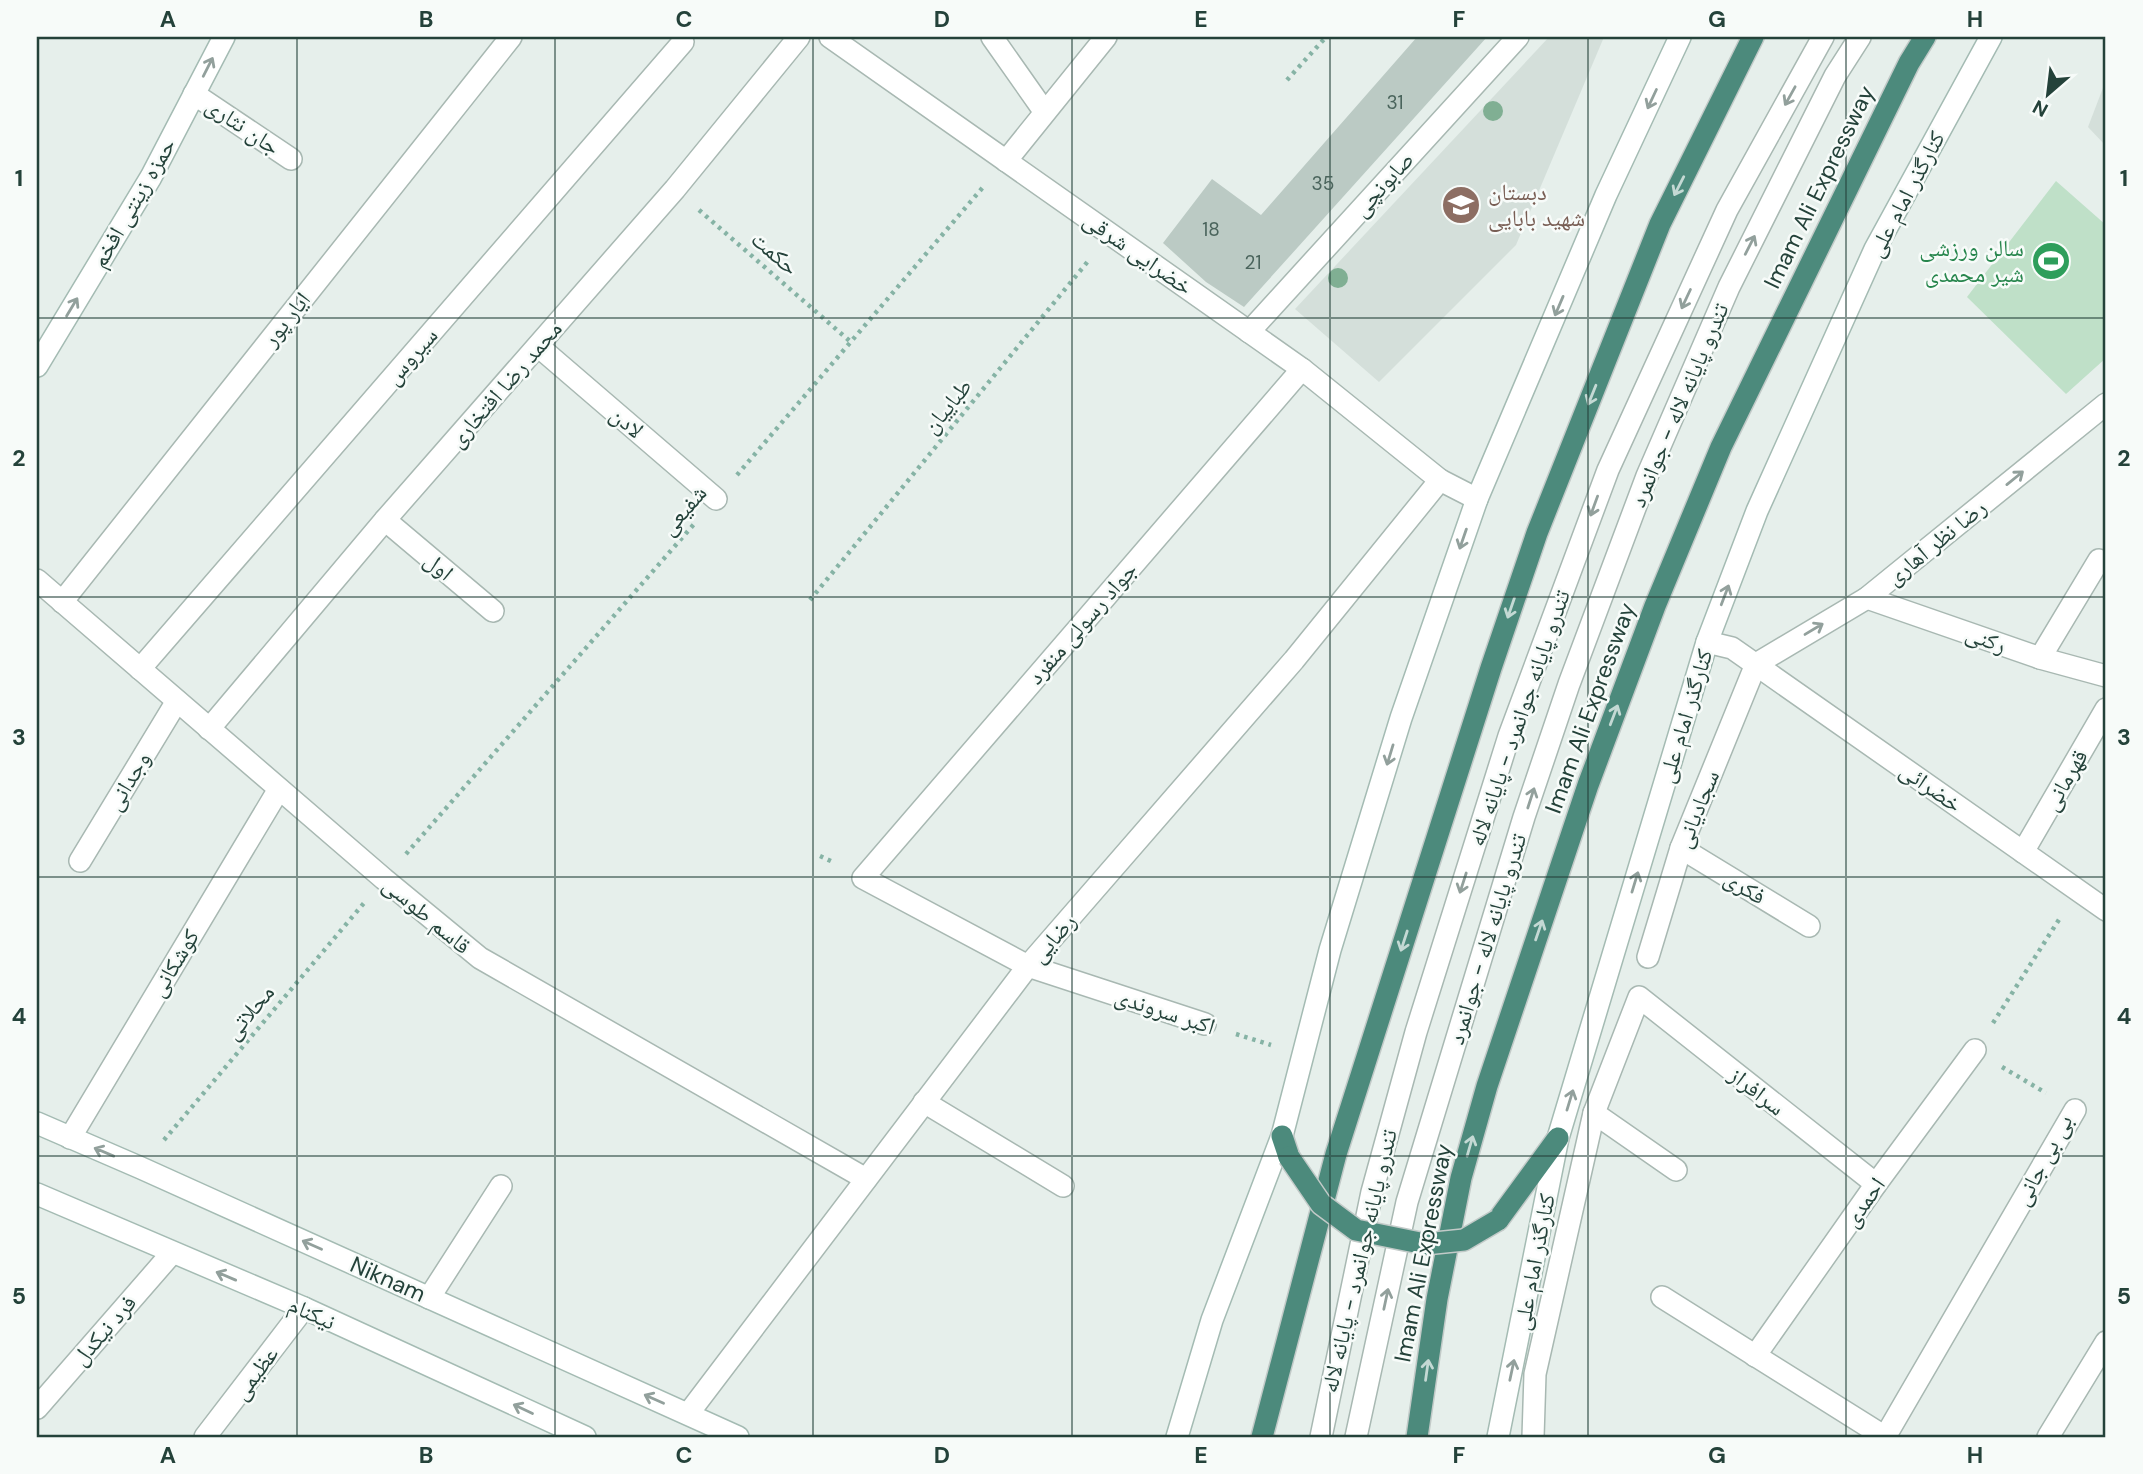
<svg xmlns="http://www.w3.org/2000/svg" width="2143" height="1474" viewBox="0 0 2143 1474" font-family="'DM Sans','Noto Naskh Arabic',sans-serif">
  <rect width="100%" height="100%" fill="#e6efeb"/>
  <!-- built -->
  <g fill="#d4dfda">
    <polygon points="1549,37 1604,37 1516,245 1379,382 1295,309"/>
    <polygon points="2106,80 2106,146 2088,127"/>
  </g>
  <!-- green -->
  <polygon fill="#bfe0c8" points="2056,181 2106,225 2106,358 2066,394 1967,297"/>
  <!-- building -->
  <polygon fill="#bbcac4" points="1417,37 1487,37 1244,307 1206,282 1163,243 1212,179 1261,215"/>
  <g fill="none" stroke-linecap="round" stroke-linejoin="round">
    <defs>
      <g id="service">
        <polyline points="1321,1437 1372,1192 1416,1032 1509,736 1608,470 1727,210 1823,37"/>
        <polyline points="1356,1437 1407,1202 1524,817 1569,684 1647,476 1729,287 1835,76 1860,37"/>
      </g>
      <g id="minor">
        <polyline points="992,37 1044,111"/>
        <polyline points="194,94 291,159"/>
        <polyline points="1006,161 1106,37"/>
        <polyline points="1249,332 1518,37"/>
        <polyline points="538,346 716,499"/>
        <polyline points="385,520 493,611"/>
        <polyline points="37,580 384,879 480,958 866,1179"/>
        <polyline points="1867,598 2040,658 2106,676"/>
        <polyline points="62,602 511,37"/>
        <polyline points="1707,642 1732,648 2106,910"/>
        <polyline points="2040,658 2099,560"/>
        <polyline points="1756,664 1867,598 2106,404"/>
        <polyline points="140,669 683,42"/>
        <polyline points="209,729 385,520 675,189 799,37"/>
        <polyline points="1681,848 1809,926"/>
        <polyline points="2023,852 2106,709"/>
        <polyline points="80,861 177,701"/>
        <polyline points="1648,957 1681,848 1756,664"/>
        <polyline points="1205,1024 1028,966 863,878 1302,369"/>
        <polyline points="924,1102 1063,1186"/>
        <polyline points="70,1138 279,789"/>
        <polyline points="1676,1170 1594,1113 1639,997 1876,1184"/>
        <polyline points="1662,1297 1885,1437"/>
        <polyline points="429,1298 501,1186"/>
        <polyline points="1755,1356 1876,1184 1975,1050"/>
        <polyline points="37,1408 172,1253"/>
        <polyline points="688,1414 1028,966 1294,660 1440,480 1302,369 830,37"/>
        <polyline points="205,1437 304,1308"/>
        <polyline points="1533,1437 1535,1374 1594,1113"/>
        <polyline points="1885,1437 2075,1110"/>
        <polyline points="2048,1437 2106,1342"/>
      </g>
      <polyline id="tertiary" points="1440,480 1477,499"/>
      <g id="secondary">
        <polyline points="37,366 151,177 224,37"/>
        <polyline points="37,1123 141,1168 738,1437"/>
        <polyline points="37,1194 304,1308 585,1437"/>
        <polyline points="1177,1437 1212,1320 1282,1136 1330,950 1401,718 1477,499 1606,195 1680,37"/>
        <polyline points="1498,1437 1558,1138 1707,642 1757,511 1875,249 1991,37"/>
      </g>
      <g id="trunk">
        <polyline points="1282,1136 1289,1157"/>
        <polyline points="1498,1220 1558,1138"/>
        <polyline points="1262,1437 1336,1154 1491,668 1537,533 1660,224 1753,37"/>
        <polyline points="1417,1437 1437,1299 1461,1178 1487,1086 1588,785 1655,606 1721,447 1909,63 1925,37"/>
      </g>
    </defs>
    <!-- service casing -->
    <use href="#service" stroke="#a8b8b2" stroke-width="24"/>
    <!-- minor casing -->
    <use href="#minor" stroke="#a8b8b2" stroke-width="24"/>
    <!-- tertiary casing -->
    <use href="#tertiary" stroke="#a8b8b2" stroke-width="24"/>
    <!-- secondary casing -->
    <use href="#secondary" stroke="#a4bbb3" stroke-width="24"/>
    <!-- trunk casing -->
    <use href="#trunk" stroke="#c2cac8" stroke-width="24"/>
    <!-- path -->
    <g stroke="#86b3a5" stroke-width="4.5" stroke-dasharray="3.5 5" stroke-linecap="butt">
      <polyline points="1287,80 1326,37"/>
      <polyline points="699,210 852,343"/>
      <polyline points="737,475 984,186"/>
      <polyline points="810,600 1089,260"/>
      <polyline points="406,854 695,523"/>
      <polyline points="820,856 835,863"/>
      <polyline points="1993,1023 2060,918"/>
      <polyline points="1236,1034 1271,1045"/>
      <polyline points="2002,1067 2046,1093"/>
      <polyline points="164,1140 364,903"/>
    </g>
    <!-- service -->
    <use href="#service" stroke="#fff" stroke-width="21"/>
    <!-- minor -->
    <use href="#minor" stroke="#fff" stroke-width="21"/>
    <!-- tertiary -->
    <use href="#tertiary" stroke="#fff" stroke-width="21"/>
    <!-- secondary -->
    <use href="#secondary" stroke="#fff" stroke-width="21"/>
    <!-- trunk -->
    <use href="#trunk" stroke="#4c8a7c" stroke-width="21"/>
    <defs>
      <polyline id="trunk-bridge" points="1289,1157 1321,1204 1356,1230 1425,1244 1464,1240 1498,1220"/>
    </defs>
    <!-- trunk-bridge casing -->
    <use href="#trunk-bridge" stroke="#c2cac8" stroke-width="24" stroke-linecap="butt"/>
    <!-- trunk-bridge -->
    <use href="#trunk-bridge" stroke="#4c8a7c" stroke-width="21"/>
  </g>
  <!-- trees -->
  <g fill="#80af93">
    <circle cx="1493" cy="111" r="10"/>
    <circle cx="1338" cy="278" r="10"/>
  </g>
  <!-- one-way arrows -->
  <defs><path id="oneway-shaft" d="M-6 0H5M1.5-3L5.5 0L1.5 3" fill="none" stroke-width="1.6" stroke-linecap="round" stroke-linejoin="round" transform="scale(1.75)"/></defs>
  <g stroke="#92a09c">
    <use href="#oneway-shaft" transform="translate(208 67) rotate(-63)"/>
    <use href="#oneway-shaft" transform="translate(1790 96) rotate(119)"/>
    <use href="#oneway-shaft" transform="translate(1652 99) rotate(115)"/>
    <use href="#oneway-shaft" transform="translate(1750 245) rotate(-63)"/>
    <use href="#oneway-shaft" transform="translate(1686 299) rotate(115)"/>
    <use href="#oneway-shaft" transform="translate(1559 306) rotate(113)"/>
    <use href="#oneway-shaft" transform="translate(72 307) rotate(-59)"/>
    <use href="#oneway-shaft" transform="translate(2015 478) rotate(-39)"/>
    <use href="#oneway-shaft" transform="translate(1594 506) rotate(110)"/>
    <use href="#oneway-shaft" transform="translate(1463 539) rotate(109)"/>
    <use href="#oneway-shaft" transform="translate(1725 595) rotate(-69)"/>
    <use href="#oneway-shaft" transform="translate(1814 629) rotate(-31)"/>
    <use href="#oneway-shaft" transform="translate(1390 755) rotate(107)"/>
    <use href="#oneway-shaft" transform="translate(1531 798) rotate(-72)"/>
    <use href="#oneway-shaft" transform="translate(1635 882) rotate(-73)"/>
    <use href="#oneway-shaft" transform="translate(1463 883) rotate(108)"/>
    <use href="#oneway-shaft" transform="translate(1570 1100) rotate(-73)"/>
    <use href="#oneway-shaft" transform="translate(104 1152) rotate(-157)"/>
    <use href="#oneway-shaft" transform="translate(312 1245) rotate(-156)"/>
    <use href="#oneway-shaft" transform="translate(226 1276) rotate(-157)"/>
    <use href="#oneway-shaft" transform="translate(1386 1299) rotate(-78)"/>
    <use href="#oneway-shaft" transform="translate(1512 1370) rotate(-78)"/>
    <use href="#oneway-shaft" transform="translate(654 1399) rotate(-156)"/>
    <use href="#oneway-shaft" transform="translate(523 1409) rotate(-155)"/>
  </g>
  <g stroke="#c4d9d4">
    <use href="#oneway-shaft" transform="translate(1679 186) rotate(117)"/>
    <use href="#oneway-shaft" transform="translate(1592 395) rotate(112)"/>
    <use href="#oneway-shaft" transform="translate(1511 608) rotate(109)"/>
    <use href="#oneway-shaft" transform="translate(1614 715) rotate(-69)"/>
    <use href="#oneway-shaft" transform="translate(1539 930) rotate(-71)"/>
    <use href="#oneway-shaft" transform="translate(1404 941) rotate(108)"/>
    <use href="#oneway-shaft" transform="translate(1470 1146) rotate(-74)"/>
    <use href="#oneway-shaft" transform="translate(1427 1370) rotate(-82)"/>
  </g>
  <!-- grid -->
  <path fill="none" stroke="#24423a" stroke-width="2" stroke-opacity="0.55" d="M 297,37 L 297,1437M 555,37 L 555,1437M 813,37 L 813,1437M 1072,37 L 1072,1437M 1330,37 L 1330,1437M 1588,37 L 1588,1437M 1846,37 L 1846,1437M 37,318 L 2106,318M 37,597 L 2106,597M 37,877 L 2106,877M 37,1156 L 2106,1156"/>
  <!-- icons -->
  <defs>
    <symbol id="school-disc" viewBox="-11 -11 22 22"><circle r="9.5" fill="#8d6e63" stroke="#f7fbf9"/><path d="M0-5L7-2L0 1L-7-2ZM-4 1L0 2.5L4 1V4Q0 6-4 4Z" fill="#fff"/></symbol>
    <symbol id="stadium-disc" viewBox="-11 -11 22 22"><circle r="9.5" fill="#2e9e5b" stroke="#f7fbf9"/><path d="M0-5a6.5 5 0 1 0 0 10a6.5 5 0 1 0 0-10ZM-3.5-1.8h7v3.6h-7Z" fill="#fff"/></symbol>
  </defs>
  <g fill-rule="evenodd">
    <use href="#school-disc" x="1439" y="183" width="44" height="44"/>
    <use href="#stadium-disc" x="2029" y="239" width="44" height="44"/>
  </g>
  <g text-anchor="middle" stroke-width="5" stroke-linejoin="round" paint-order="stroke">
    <!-- number labels -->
    <g font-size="19" fill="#4a645c">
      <text x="1395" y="109">31</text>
      <text x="1323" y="190">35</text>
      <text x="1211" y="236">18</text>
      <text x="1253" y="269">21</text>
    </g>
    <!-- street labels -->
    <g font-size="23" fill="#24423a" stroke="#f7fbf9">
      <text transform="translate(243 126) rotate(34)" y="8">جان نثاری</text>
      <text transform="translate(1383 184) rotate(-48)" y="8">صابونچی</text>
      <text transform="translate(1819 187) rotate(-64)" y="8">Imam Ali Expressway</text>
      <text transform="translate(1906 194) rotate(-62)" y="8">کنارگذر امام علی</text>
      <text transform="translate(133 203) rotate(-60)" y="8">حمزه زینتی افخم</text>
      <text transform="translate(775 253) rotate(41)" y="8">حکمت</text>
      <text transform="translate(1138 253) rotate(35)" y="8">خضرایی شرقی</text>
      <text transform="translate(286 319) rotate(-52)" y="8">ایار پور</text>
      <text transform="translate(411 356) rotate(-49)" y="8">سیروس</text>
      <text transform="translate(505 384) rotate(-49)" y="8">محمد رضا افتخاری</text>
      <text transform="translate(1679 405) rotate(-67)" y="8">تندرو پایانه لاله - جوانمرد</text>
      <text transform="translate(947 406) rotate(-51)" y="8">طباییان</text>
      <text transform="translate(627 422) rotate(40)" y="8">لادن</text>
      <text transform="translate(683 510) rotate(-49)" y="8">شفیعی</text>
      <text transform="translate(1936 542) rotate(-39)" y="8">رضا نظر آهاری</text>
      <text transform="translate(439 566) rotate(40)" y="8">اول</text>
      <text transform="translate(1082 623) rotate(-49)" y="8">جواد رسولی منفرد</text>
      <text transform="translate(1986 639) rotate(20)" y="8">رکنی</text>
      <text transform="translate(1590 708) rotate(-70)" y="8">Imam Ali Expressway</text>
      <text transform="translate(1685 716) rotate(-73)" y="8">کنارگذر امام علی</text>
      <text transform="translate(1519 718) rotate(-71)" y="8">تندرو پایانه جوانمرد - پایانه لاله</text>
      <text transform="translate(2065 780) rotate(-60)" y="8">قهرمانی</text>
      <text transform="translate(128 781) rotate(-59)" y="8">وجدانی</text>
      <text transform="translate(1931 787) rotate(35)" y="8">خضرائی</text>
      <text transform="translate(1697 809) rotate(-68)" y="8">سجادیانی</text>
      <text transform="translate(1745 887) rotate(31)" y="8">فکری</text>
      <text transform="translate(427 915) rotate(40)" y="8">قاسم طوسی</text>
      <text transform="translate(1053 938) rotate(-49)" y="8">رضایی</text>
      <text transform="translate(1487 939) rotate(-73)" y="8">تندرو پایانه لاله - جوانمرد</text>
      <text transform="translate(174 963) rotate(-59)" y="8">کوشکانی</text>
      <text transform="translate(1165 1011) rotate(18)" y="8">اکبر سروندی</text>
      <text transform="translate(249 1012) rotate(-50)" y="8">محلاتی</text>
      <text transform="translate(1757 1091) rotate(38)" y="8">سرافراز</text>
      <text transform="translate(2043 1160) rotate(-62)" y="8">بی بی جانی</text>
      <text transform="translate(1864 1202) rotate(-55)" y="8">احمدی</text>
      <text transform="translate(1423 1253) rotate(-79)" y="8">Imam Ali Expressway</text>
      <text transform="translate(1359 1261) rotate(-77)" y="8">تندرو پایانه جوانمرد - پایانه لاله</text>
      <text transform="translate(1534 1262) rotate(-79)" y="8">کنارگذر امام علی</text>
      <text transform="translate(388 1279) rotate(24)" y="8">Niknam</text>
      <text transform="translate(312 1313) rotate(24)" y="8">نیکنام</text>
      <text transform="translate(104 1330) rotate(-49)" y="8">فرد نیکدل</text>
      <text transform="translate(255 1373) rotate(-53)" y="8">عظیمی</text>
    </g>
    <!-- education labels -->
    <g font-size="23" fill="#785e54" stroke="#f7fbf9" text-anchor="start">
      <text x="1488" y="200">دبستان<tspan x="1488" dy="26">شهید بابایی</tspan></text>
    </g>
    <!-- leisure labels -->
    <g font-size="23" fill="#27864d" stroke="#f7fbf9" text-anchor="end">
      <text x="2024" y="256">سالن ورزشی<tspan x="2024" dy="26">شیر محمدی</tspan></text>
    </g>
  </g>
  <!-- border -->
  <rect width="2143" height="1474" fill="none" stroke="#f7fbf9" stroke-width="77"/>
  <!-- north arrow -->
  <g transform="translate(2048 94) rotate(208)" stroke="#f7fbf9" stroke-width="5" paint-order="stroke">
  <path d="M0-5L12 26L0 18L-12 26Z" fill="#24423a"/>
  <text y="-10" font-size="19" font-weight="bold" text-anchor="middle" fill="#24423a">N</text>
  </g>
  <rect x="38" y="38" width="2066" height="1398" fill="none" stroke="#24423a" stroke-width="2.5"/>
  <g font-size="23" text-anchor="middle" font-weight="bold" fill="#24423a">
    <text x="168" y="27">A</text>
    <text x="426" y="27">B</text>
    <text x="684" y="27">C</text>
    <text x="942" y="27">D</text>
    <text x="1201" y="27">E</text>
    <text x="1459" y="27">F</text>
    <text x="1717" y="27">G</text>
    <text x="1975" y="27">H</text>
    <text x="19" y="186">1</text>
    <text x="2124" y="186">1</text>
    <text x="19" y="466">2</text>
    <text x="2124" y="466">2</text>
    <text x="19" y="745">3</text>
    <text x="2124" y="745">3</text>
    <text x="19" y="1024">4</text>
    <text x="2124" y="1024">4</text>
    <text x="19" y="1304">5</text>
    <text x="2124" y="1304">5</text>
    <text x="168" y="1463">A</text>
    <text x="426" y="1463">B</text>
    <text x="684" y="1463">C</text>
    <text x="942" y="1463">D</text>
    <text x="1201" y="1463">E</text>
    <text x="1459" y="1463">F</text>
    <text x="1717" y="1463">G</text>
    <text x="1975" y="1463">H</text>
  </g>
</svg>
